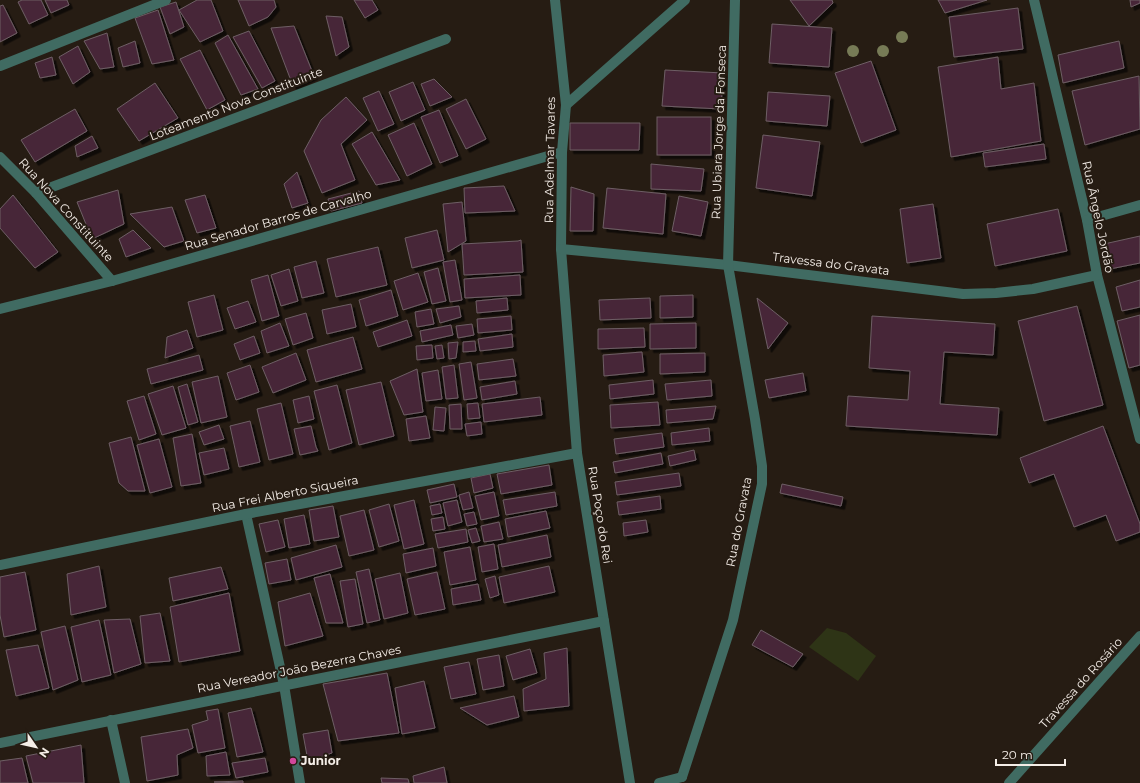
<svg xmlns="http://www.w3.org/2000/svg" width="1140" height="783" viewBox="0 0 1140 783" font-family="Montserrat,sans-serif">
  <defs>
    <filter id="shadow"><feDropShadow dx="3.5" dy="3.5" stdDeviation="0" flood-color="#0009"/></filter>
  </defs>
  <rect width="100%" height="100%" fill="#261c13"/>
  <!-- green -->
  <polygon fill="#2e3416" points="827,628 846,633 876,656 858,681 809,647"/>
  <!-- building -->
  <g fill="#472838" stroke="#6e5e65" filter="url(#shadow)">
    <polygon points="22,0 41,0 48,15 29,24 18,2"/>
    <polygon points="45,0 67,0 69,5 51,13"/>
    <polygon points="197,0 211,0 223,31 200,42 179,10"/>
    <polygon points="238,0 274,0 276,7 268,17 249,26"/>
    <polygon points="354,0 372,0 378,10 365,18"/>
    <polygon points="790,0 832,0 833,3 809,26"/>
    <polygon points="938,0 987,0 945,13"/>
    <polygon points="1130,0 1140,0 1140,3 1131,7"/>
    <polygon points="176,2 184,27 170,34 160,7"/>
    <polygon points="3,5 17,33 0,42 0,6"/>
    <polygon points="1018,8 1023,49 954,57 949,17"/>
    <polygon points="158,10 174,60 152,64 135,18"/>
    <polygon points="326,16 342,17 349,47 336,56"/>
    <polygon points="772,24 832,28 829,67 769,63"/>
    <polygon points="294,26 314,76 293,86 271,28"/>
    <polygon points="249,31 275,81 262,88 233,37"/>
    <polygon points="107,33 114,67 100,69 84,41"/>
    <polygon points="228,35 258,89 241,95 215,43"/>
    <polygon points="135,41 140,63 123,67 118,48"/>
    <polygon points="1119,41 1124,68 1063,83 1058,55"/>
    <polygon points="78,46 90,72 73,84 59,57"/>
    <polygon points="200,50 225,100 207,110 180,59"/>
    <polygon points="52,57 56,75 40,78 35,63"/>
    <polygon points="998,57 1001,89 1034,83 1041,141 951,157 938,67"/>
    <polygon points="871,61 896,130 861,143 835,73"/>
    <polygon points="665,70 723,73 721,109 662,106"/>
    <polygon points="1139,76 1140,129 1085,145 1072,91"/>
    <polygon points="434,79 452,97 430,106 421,84"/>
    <polygon points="413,82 425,110 401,121 389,92"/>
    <polygon points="155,83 178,118 139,141 117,109"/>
    <polygon points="379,91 394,124 378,131 363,98"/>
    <polygon points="768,92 830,96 827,126 766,121"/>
    <polygon points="346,97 367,120 341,144 355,180 322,193 304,151 321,120"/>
    <polygon points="466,99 486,139 466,149 446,109"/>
    <polygon points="75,109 87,131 35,162 21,140"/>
    <polygon points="439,110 458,156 440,163 421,117"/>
    <rect x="657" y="117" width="54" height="38"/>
    <polygon points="414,123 432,164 407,176 388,135"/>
    <polygon points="570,123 640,123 639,150 570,150"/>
    <polygon points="372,132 400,180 376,185 352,144"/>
    <polygon points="763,135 820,142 812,196 756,188"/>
    <polygon points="92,136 98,148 77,157 75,146"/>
    <polygon points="1044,144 1046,159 985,167 983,153"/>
    <polygon points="651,164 704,169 701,191 651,189"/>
    <polygon points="297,172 308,203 292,208 284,184"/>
    <polygon points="504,186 515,211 465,213 464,188"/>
    <polygon points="571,187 594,194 593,231 570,231"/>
    <polygon points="607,188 666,194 663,234 603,228"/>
    <polygon points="118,190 124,224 92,239 77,202"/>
    <polygon points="359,191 362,203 331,211 328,199"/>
    <polygon points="13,195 58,252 35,268 0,228 0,209"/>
    <polygon points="205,195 216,228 197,233 185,200"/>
    <polygon points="679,196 708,202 701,236 672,231"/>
    <polygon points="462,202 466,241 448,252 443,204"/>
    <polygon points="933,204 941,258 907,263 900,209"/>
    <polygon points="172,207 184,241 164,247 130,214"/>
    <polygon points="1058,209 1067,251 995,266 987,224"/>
    <polygon points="133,230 151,248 126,257 119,239"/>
    <polygon points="437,230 444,260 412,268 405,238"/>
    <polygon points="1140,236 1140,263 1110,269 1104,244"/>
    <polygon points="521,240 523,272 464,275 462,244 518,241"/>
    <polygon points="378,247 387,285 336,297 327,259"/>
    <polygon points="455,260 462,300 450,302 443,262"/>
    <polygon points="316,261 324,293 302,298 294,267"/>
    <polygon points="438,268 446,301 432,304 424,272"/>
    <polygon points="289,269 298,301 281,306 271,275"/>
    <polygon points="418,273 428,302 403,310 394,281"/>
    <polygon points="268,275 279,316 262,321 251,280"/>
    <polygon points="520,275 521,295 465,298 464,279"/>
    <polygon points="1140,280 1140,307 1122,311 1116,287"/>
    <polygon points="391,290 398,316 366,326 359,300"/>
    <polygon points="214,295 223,330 197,337 188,302"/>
    <polygon points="693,295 693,317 660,318 660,296"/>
    <polygon points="507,298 508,310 477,313 476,301"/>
    <polygon points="650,298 651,318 600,320 599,300"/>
    <polygon points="757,298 788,323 768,349"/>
    <polygon points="248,301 256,322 235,329 227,308"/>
    <polygon points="351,304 356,327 327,334 322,310"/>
    <polygon points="459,306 461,317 440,323 436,309"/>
    <polygon points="1077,306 1103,405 1044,421 1018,321"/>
    <polygon points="431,309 434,324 417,327 415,312"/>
    <polygon points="306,313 313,338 293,345 285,319"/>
    <polygon points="1140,315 1140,365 1129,368 1117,321"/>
    <polygon points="511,316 512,330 478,333 477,319"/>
    <polygon points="872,316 995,324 993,355 944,352 940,404 999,408 997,435 846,426 848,396 908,400 910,371 869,368"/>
    <polygon points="407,320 412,336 378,347 373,332"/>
    <polygon points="280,323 289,346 267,353 261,331"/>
    <polygon points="696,323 696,348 650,349 650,324"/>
    <polygon points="472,324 474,335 458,338 456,326"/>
    <polygon points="451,325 453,335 422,342 420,331"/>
    <polygon points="644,328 645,347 598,349 598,329"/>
    <polygon points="187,330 193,348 165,358 167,337"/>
    <polygon points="512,334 513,347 480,351 478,339"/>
    <polygon points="254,336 260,353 240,360 234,344"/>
    <polygon points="353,337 362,369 316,382 307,350"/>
    <polygon points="475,341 476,351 463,352 463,342"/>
    <polygon points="458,342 456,358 449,359 448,343"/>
    <polygon points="432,345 433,358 417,360 416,346"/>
    <polygon points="442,345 444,358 437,359 435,346"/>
    <polygon points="642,352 644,372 604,376 603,355"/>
    <polygon points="296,353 306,380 273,393 262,367"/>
    <polygon points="705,353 705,372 660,374 660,354"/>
    <polygon points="199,355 203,370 151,384 147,369"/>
    <polygon points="513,359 516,376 479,380 477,364"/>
    <polygon points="471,362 477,398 464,400 459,364"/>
    <polygon points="250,365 259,392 236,400 227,373"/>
    <polygon points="454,365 458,398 446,399 442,367"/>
    <polygon points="417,369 423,412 404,415 390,381"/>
    <polygon points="438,370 442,399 426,401 422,373"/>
    <polygon points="803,373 806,391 769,398 765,380"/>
    <polygon points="218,376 227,417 201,423 192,382"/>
    <polygon points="653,380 654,394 610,399 609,385"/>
    <polygon points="711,380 712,396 667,400 665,384"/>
    <polygon points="515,381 517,394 482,400 480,387"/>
    <polygon points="381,382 394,436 359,445 346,390"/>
    <polygon points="187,384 198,422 188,425 178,387"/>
    <polygon points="337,385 352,443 329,450 314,391"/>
    <polygon points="173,386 186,428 162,435 148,394"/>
    <polygon points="144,396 156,434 139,440 127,401"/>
    <polygon points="309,396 314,419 298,423 293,400"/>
    <polygon points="540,397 542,415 484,422 482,404"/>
    <polygon points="658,402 660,425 611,428 610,405"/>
    <polygon points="281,403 293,454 269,460 257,409"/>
    <polygon points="478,403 480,418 468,419 467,404"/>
    <polygon points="461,404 462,429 450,429 449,405"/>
    <polygon points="716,406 713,419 667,423 666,410"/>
    <polygon points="435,407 446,408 444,431 433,430"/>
    <polygon points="426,416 430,438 409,441 406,419"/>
    <polygon points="250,421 260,462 239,467 230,426"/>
    <polygon points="481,422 482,434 467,436 465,424"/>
    <polygon points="219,425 224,439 204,445 199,432"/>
    <polygon points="311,426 316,447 318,451 300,455 294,429"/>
    <polygon points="1103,426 1140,524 1140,532 1116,541 1106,515 1074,527 1054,474 1029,483 1020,458"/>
    <polygon points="709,428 710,441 672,445 671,433"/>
    <polygon points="662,433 664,447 616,454 614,439"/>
    <polygon points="192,434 201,483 181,486 173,438"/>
    <polygon points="131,437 145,491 128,491 119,483 109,443"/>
    <polygon points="159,439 172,487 150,493 137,445"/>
    <polygon points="224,448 229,469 204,475 199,453"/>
    <polygon points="694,450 696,460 670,466 668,456"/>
    <polygon points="661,453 663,464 615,473 613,462"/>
    <polygon points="549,465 552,485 501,494 497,474"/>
    <polygon points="679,473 681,486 617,495 615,482"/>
    <polygon points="490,474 493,488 474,493 471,478"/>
    <polygon points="454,484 457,497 430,503 427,490"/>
    <polygon points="782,484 843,497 841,506 780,493"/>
    <polygon points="469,492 473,508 463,510 459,495"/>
    <polygon points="494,492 499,516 481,520 475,496"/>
    <polygon points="555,492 557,506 506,515 503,500"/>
    <polygon points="660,496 661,509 619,515 617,502"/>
    <polygon points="414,500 424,544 404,549 394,505"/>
    <polygon points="457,500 462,522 448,526 443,503"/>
    <polygon points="389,504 399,541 379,547 369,510"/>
    <polygon points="440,504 442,513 432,515 430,506"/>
    <polygon points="333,506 339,537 314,541 309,510"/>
    <polygon points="364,510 374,550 349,556 340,516"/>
    <polygon points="546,511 550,528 508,537 505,519"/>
    <polygon points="474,512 477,524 467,526 464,514"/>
    <polygon points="304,515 310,544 289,548 284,519"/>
    <polygon points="443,517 445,529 433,531 431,519"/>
    <polygon points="278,520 285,547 266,552 259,524"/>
    <polygon points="646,520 648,532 624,536 623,523"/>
    <polygon points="499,522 503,539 484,542 481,526"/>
    <polygon points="476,528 480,541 472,543 468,530"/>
    <polygon points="466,529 468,542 438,548 435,534"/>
    <polygon points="547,535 551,557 502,567 498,545"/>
    <polygon points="494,544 498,569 482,572 478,547"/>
    <polygon points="336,545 342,567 296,580 291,558"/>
    <polygon points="470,547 476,580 450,585 444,552"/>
    <polygon points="433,548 436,566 406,573 403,554"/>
    <polygon points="287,559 291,580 269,584 265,563"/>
    <polygon points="99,566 106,607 71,615 67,574"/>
    <polygon points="549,566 555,592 504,603 499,577"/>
    <polygon points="221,567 228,589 173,601 169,578"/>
    <polygon points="369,569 380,620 367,623 356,572"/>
    <polygon points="25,572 36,630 4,637 0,615 0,577"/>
    <polygon points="437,572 445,609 415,615 407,579"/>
    <polygon points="400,573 408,613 384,619 375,579"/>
    <polygon points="330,574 343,623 326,623 314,578"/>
    <polygon points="495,576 499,595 490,598 485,579"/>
    <polygon points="355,579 363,624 348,627 340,581"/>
    <polygon points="478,584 481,600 453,605 451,589"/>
    <polygon points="229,593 240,651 179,662 170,607"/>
    <polygon points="310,593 323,636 285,646 278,602"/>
    <polygon points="160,613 170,661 145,663 140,616"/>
    <polygon points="130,619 141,664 114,673 104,620"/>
    <polygon points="99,620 111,675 82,682 71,627"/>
    <polygon points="65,626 78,680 53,690 41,632"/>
    <polygon points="761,630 803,654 793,667 752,645"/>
    <polygon points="38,645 49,688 16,696 6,650"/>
    <polygon points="567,648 569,706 524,711 523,689 546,679 544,653"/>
    <polygon points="530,649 537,673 513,680 506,656"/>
    <polygon points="499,655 504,686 483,690 477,659"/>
    <polygon points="469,662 476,694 451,699 444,667"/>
    <polygon points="387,673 399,733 338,741 323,684"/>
    <polygon points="424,681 435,728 402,734 395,688"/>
    <polygon points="514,696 519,717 487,725 460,708"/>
    <polygon points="251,708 263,752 237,757 228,713"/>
    <polygon points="218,709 225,748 198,753 192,725 208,720 206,711"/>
    <polygon points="188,729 193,748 177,755 178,775 147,781 141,737"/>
    <polygon points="328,730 332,753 308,761 303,734"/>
    <polygon points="81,745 84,783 33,783 26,756"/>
    <polygon points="226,752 230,775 207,776 206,756"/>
    <polygon points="22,758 28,783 0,783 0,761"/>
    <polygon points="265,758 268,772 236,778 232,763"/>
    <polygon points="444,767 447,783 414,783 413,776"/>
    <polygon points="381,778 408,779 409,783 382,783"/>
    <polygon points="243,781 243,783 214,782"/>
  </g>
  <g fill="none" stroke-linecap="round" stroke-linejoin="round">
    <!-- minor -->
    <g stroke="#406b62" stroke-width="10">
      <polyline points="555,0 566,105 562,152 561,249 577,453 630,783"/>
      <polyline points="1034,0 1087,220 1097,275 1140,439"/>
      <polyline points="0,66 166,0"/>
      <polyline points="566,105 685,0"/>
      <polyline points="0,157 36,193 112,281"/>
      <polyline points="36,193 446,39"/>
      <polyline points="1087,220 1140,205"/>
      <polyline points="561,249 728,265 963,294 996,293 1033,289 1097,275"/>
      <polyline points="0,309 112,281 562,152"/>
      <polyline points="246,514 284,685 300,783"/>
      <polyline points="0,565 246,514 577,453"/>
      <polyline points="111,720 125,783"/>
      <polyline points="0,743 604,621"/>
      <polyline points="682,777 733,620 762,484 762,466 755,419 728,265 735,0"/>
      <polyline points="659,783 682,777"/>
      <polyline points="1009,783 1140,636"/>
    </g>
  </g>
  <!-- trees -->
  <g fill="#777b56">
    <circle cx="902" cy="37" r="6"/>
    <circle cx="853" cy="51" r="6"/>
    <circle cx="883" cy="51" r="6"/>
  </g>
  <!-- markers -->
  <circle fill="#d1479c" stroke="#261c13" stroke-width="1.5" cx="293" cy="761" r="4"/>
  <g text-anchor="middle" stroke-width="4" stroke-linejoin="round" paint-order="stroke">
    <!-- street labels -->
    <g font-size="12" fill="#f4ede7" stroke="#261c13">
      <text transform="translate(236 104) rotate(-21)" y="4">Loteamento Nova Constituinte</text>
      <text transform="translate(719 132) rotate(-88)" y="4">Rua Ubiara Jorge da Fonseca</text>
      <text transform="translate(550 160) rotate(-89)" y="4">Rua Adelmar Tavares</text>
      <text transform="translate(66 210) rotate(48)" y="4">Rua Nova Constituinte</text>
      <text transform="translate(1098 217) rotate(78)" y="4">Rua Ângelo Jordão</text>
      <text transform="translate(278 220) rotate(-16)" y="4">Rua Senador Barros de Carvalho</text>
      <text transform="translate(831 264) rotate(7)" y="4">Travessa do Gravata</text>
      <text transform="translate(285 494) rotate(-11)" y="4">Rua Frei Alberto Siqueira</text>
      <text transform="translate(600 515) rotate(81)" y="4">Rua Poço do Rei</text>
      <text transform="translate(739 522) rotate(-79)" y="4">Rua do Gravata</text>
      <text transform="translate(299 669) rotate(-11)" y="4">Rua Vereador João Bezerra Chaves</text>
      <text transform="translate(1081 683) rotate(-48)" y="4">Travessa do Rosário</text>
    </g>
    <!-- poi labels -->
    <g font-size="12" font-weight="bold" fill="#f4ede7" stroke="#261c13" text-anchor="start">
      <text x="301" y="765">Junior</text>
    </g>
  </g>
  <!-- north arrow -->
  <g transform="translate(36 747) rotate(124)" stroke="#261c13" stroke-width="3" paint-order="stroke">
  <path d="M0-3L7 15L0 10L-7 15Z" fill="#f4ede7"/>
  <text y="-6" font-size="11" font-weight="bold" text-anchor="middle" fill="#f4ede7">N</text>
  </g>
  <!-- scale -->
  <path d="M996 759v6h69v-6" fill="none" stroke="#f4ede7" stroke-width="2"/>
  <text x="1002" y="759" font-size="12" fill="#f4ede7" stroke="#261c13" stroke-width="3" paint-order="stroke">20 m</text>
</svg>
